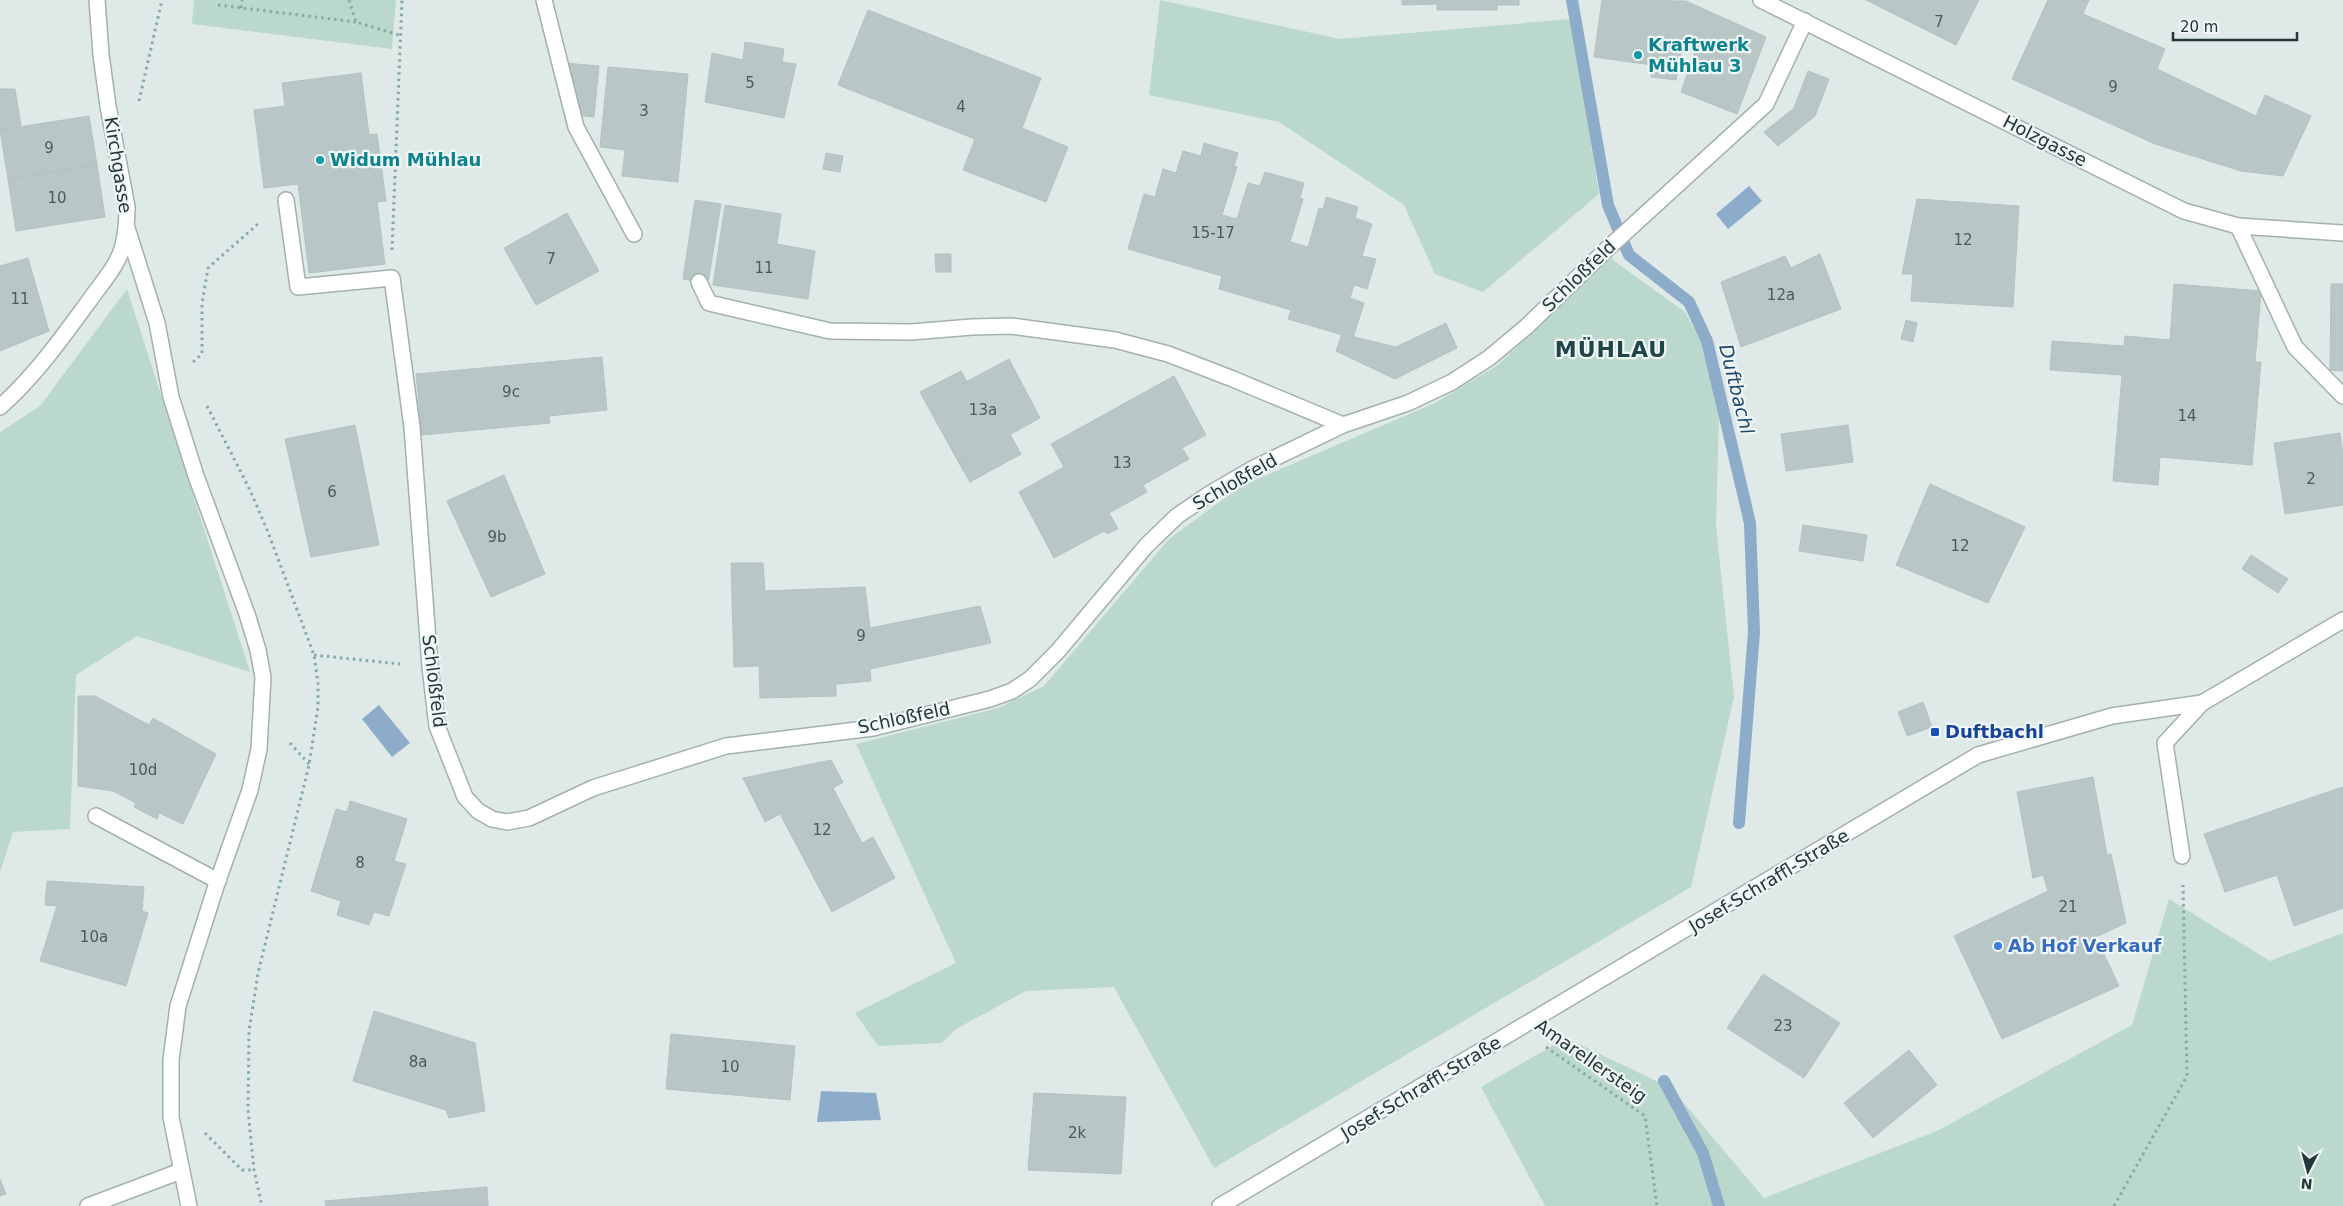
<svg xmlns="http://www.w3.org/2000/svg" width="2343" height="1206" viewBox="0 0 2343 1206" font-family="'DejaVu Sans',sans-serif">
  <rect width="100%" height="100%" fill="#dfe9e8"/>
  <!-- green -->
  <g fill="#bad9cc">
    <polygon points="194,0 396,0 392,49 192,24"/>
    <polygon points="1160,0 1340,39 1571,19 1599,194 1483,292 1435,274 1404,205 1279,122 1149,95"/>
    <polygon points="1610,258 1685,312 1720,376 1716,526 1734,697 1691,887 1214,1168 1114,987 1026,991 956,1029 942,1043 878,1046 855,1013 956,963 856,744 998,708 1044,686 1169,539 1241,486 1435,403 1498,365"/>
    <polygon points="127,289 250,672 137,636 76,675 70,829 13,832 0,872 0,432 40,406"/>
    <polygon points="2169,899 2270,961 2343,933 2343,1206 1545,1206 1481,1087 1566,1038 1671,1088 1764,1198 1937,1131 2132,1025"/>
  </g>
  <!-- water -->
  <g fill="#8cacca">
    <polygon points="1749,186 1762,201 1728,229 1716,214"/>
    <polygon points="379,705 410,743 392,757 362,719"/>
    <polygon points="821,1091 876,1093 881,1120 817,1122"/>
  </g>
  <g fill="none" stroke-linecap="round" stroke-linejoin="round">
    <!-- stream -->
    <g stroke="#8cacca" stroke-width="12">
      <polyline points="1572,0 1608,205 1629,255 1689,302 1707,341 1750,523 1754,632 1739,823"/>
      <polyline points="1664,1081 1703,1153 1719,1206"/>
    </g>
  </g>
  <!-- building -->
  <g fill="#b8c6c5" stroke="#b3c2c1">
    <polygon points="1402,0 1519,0 1519,5 1497,5 1497,10 1437,10 1437,4 1402,5"/>
    <polygon points="1602,0 1686,1 1766,37 1737,114 1681,92 1695,52 1682,48 1676,80 1651,77 1652,65 1594,57"/>
    <polygon points="1866,0 1979,0 1956,45"/>
    <polygon points="2048,0 2089,0 2083,14 2165,49 2157,69 2256,116 2265,95 2311,116 2283,176 2241,171 2155,144 2012,79"/>
    <polygon points="868,10 1041,78 1022,128 1068,147 1046,202 963,170 975,139 838,85"/>
    <polygon points="745,42 784,49 782,62 796,64 784,118 705,102 712,53 743,60"/>
    <polygon points="564,63 599,66 594,117 575,115"/>
    <polygon points="608,67 688,74 678,182 622,176 625,150 600,147"/>
    <polygon points="1808,71 1829,79 1815,116 1778,146 1764,132 1794,108"/>
    <polygon points="361,73 369,135 377,134 386,201 377,202 385,264 309,273 298,184 264,188 254,110 285,106 282,83"/>
    <polygon points="0,89 15,89 21,126 0,130"/>
    <polygon points="89,116 97,165 8,179 0,130"/>
    <polygon points="1204,143 1238,153 1234,166 1237,167 1222,215 1237,219 1248,183 1260,186 1265,172 1304,183 1300,198 1303,199 1290,242 1308,247 1319,208 1323,209 1326,197 1358,207 1355,218 1372,224 1362,256 1376,259 1367,289 1354,285 1350,298 1364,303 1353,338 1288,319 1291,310 1219,289 1222,276 1128,249 1144,194 1155,197 1163,169 1176,173 1183,151 1201,156"/>
    <polygon points="826,153 843,156 840,172 823,169"/>
    <polygon points="97,165 105,217 16,231 8,179"/>
    <polygon points="1917,199 2019,206 2013,307 1911,301 1913,274 1902,274"/>
    <polygon points="695,200 721,204 708,283 683,279"/>
    <polygon points="725,205 781,214 777,244 815,251 808,299 713,285"/>
    <polygon points="567,213 599,271 536,305 504,248"/>
    <polygon points="935,254 951,254 951,272 936,272"/>
    <polygon points="1820,254 1841,309 1741,347 1721,282 1785,256 1791,268"/>
    <polygon points="28,258 49,331 0,351 0,266"/>
    <polygon points="2174,284 2261,291 2255,362 2261,362 2252,465 2160,457 2158,485 2113,481 2122,375 2050,370 2052,341 2124,346 2125,336 2170,340"/>
    <polygon points="2331,284 2343,284 2343,371 2330,370"/>
    <polygon points="1906,320 1917,323 1913,342 1901,339"/>
    <polygon points="1446,323 1457,348 1395,379 1336,351 1342,334 1396,347"/>
    <polygon points="602,357 607,410 549,416 550,423 422,435 416,374"/>
    <polygon points="1009,359 1040,418 959,463 926,403"/>
    <polygon points="961,371 967,382 926,403 920,392"/>
    <polygon points="1174,376 1206,435 1182,448 1189,459 1143,485 1147,492 1109,513 1118,529 1107,534 1104,531 1054,558 1019,492 1064,467 1051,444"/>
    <polygon points="355,425 379,545 311,557 285,439"/>
    <polygon points="1848,425 1853,462 1786,471 1781,434"/>
    <polygon points="2340,433 2343,454 2343,505 2285,514 2274,443"/>
    <polygon points="1010,434 1021,454 970,482 959,463"/>
    <polygon points="504,475 545,574 491,597 447,501"/>
    <polygon points="1930,484 2025,527 1988,603 1896,565"/>
    <polygon points="1803,525 1867,535 1863,561 1799,551"/>
    <polygon points="2251,555 2288,579 2278,593 2242,569"/>
    <polygon points="731,563 763,563 765,591 865,587 870,628 980,606 991,643 870,669 871,681 836,684 836,696 760,698 759,666 734,667"/>
    <polygon points="78,696 95,696 149,725 153,718 216,754 183,824 159,813 157,819 134,807 136,803 113,791 78,786"/>
    <polygon points="1923,702 1932,727 1907,736 1898,712"/>
    <polygon points="831,760 843,782 833,788 862,843 873,837 895,878 832,912 780,814 765,822 743,778"/>
    <polygon points="2093,777 2107,855 2111,854 2126,923 2096,937 2119,986 2002,1039 1954,936 2048,891 2043,875 2033,878 2017,792"/>
    <polygon points="2343,787 2343,908 2294,926 2277,875 2225,892 2204,834"/>
    <polygon points="350,801 407,819 394,861 406,864 389,916 374,912 369,925 337,915 341,901 311,891 336,809 347,812"/>
    <polygon points="47,881 144,887 142,911 148,913 126,986 40,961 57,906 45,905"/>
    <polygon points="1763,974 1840,1023 1804,1078 1727,1028"/>
    <polygon points="374,1011 475,1043 485,1111 449,1118 446,1110 353,1081"/>
    <polygon points="671,1034 795,1046 790,1100 666,1089"/>
    <polygon points="1909,1050 1937,1085 1873,1138 1844,1103"/>
    <polygon points="1034,1093 1126,1097 1121,1174 1028,1170"/>
    <polygon points="0,1179 6,1194 0,1196"/>
    <polygon points="487,1187 488,1206 326,1206 325,1201"/>
  </g>
  <g fill="none" stroke-linecap="round" stroke-linejoin="round">
    <defs>
      <g id="minor">
        <polyline points="544,0 576,127 634,234"/>
        <polyline points="1761,0 2184,211 2238,226 2343,233"/>
        <polyline points="286,200 298,287 392,278 412,427 430,667 437,726 465,797 478,811 492,819 507,822 529,818 593,788 726,746 873,728 990,699 1012,691 1030,679 1058,651 1146,546 1177,516 1211,493 1254,468 1343,425 1408,403 1452,382 1489,358 1526,327 1606,250 1766,104 1805,21"/>
        <polyline points="2238,226 2295,347 2343,396"/>
        <polyline points="127,228 157,323 171,397 196,476 247,614 258,650 263,677 259,749 250,790 216,886 178,1006 171,1060 171,1117 189,1206"/>
        <polyline points="699,282 709,303 830,331 911,332 972,327 1011,326 1115,340 1168,354 1233,379 1343,425"/>
        <path d="M 0,407 C 35,376 61,339 89,301 C 100,285 116,268 122,249 C 126,235 127,222 127,207 L 108,106 L 101,55 L 97,0"/>
        <polyline points="96,816 218,881"/>
        <polyline points="2182,856 2165,743 2202,703"/>
        <polyline points="88,1206 181,1171"/>
        <polyline points="1220,1206 1978,755 2112,716 2202,703 2343,620"/>
      </g>
    </defs>
    <!-- minor casing -->
    <use href="#minor" stroke="#a3b0b0" stroke-width="18"/>
    <!-- path -->
    <g stroke="#83aaaa" stroke-width="3" stroke-dasharray="2.5 4" stroke-linecap="butt">
      <polyline points="349,0 356,22 399,35"/>
      <polyline points="218,5 356,22"/>
      <polyline points="241,8 242,0"/>
      <polyline points="139,101 162,0"/>
      <polyline points="392,250 402,0"/>
      <polyline points="193,362 202,354 202,304 208,268 259,223"/>
      <polyline points="207,406 250,490 268,532 314,655 318,683 318,707 309,765 258,973 249,1031 248,1110 254,1170 262,1206"/>
      <polyline points="314,655 400,664"/>
      <polyline points="290,743 309,764"/>
      <polyline points="1546,1047 1645,1116 1657,1206"/>
      <polyline points="205,1133 242,1170 254,1170"/>
      <polyline points="2114,1206 2187,1076 2183,885"/>
    </g>
    <!-- minor -->
    <use href="#minor" stroke="#fff" stroke-width="15"/>
  </g>
  <!-- markers -->
  <g fill="#0f9aa8" stroke="#eff6f5" stroke-width="2">
    <circle cx="1638" cy="55" r="5"/>
    <circle cx="320" cy="160" r="5"/>
  </g>
  <rect fill="#1a4fb4" stroke="#eff6f5" stroke-width="2" x="1930" y="727" width="10" height="10" rx="2.5"/>
  <circle fill="#3f7fe0" stroke="#eff6f5" stroke-width="2" cx="1998" cy="946" r="5"/>
  <g text-anchor="middle" stroke-width="4.5" stroke-linejoin="round" paint-order="stroke">
    <!-- number labels -->
    <g font-size="15" fill="#485b5b">
      <text x="1939" y="27">7</text>
      <text x="750" y="88">5</text>
      <text x="2113" y="92">9</text>
      <text x="961" y="112">4</text>
      <text x="644" y="116">3</text>
      <text x="49" y="153">9</text>
      <text x="57" y="203">10</text>
      <text x="1213" y="238">15-17</text>
      <text x="1963" y="245">12</text>
      <text x="551" y="264">7</text>
      <text x="764" y="273">11</text>
      <text x="1781" y="300">12a</text>
      <text x="20" y="304">11</text>
      <text x="511" y="397">9c</text>
      <text x="983" y="415">13a</text>
      <text x="2187" y="421">14</text>
      <text x="1122" y="468">13</text>
      <text x="2311" y="484">2</text>
      <text x="332" y="497">6</text>
      <text x="497" y="542">9b</text>
      <text x="1960" y="551">12</text>
      <text x="861" y="641">9</text>
      <text x="143" y="775">10d</text>
      <text x="822" y="835">12</text>
      <text x="360" y="868">8</text>
      <text x="2068" y="912">21</text>
      <text x="94" y="942">10a</text>
      <text x="1783" y="1031">23</text>
      <text x="418" y="1067">8a</text>
      <text x="730" y="1072">10</text>
      <text x="1077" y="1138">2k</text>
    </g>
    <!-- culture labels -->
    <g font-size="18" font-weight="bold" fill="#0d838f" stroke="#eff6f5" text-anchor="start">
      <text x="1648" y="51">Kraftwerk<tspan x="1648" dy="21">Mühlau 3</tspan></text>
      <text x="330" y="166">Widum Mühlau</text>
    </g>
    <!-- street labels -->
    <g font-size="18" fill="#223738" stroke="#eff6f5">
      <text transform="translate(2045 141) rotate(27)" y="6">Holzgasse</text>
      <text transform="translate(118 165) rotate(81)" y="6">Kirchgasse</text>
      <text transform="translate(1579 276) rotate(-44)" y="6">Schloßfeld</text>
      <text transform="translate(1235 482) rotate(-30)" y="6">Schloßfeld</text>
      <text transform="translate(434 681) rotate(83)" y="6">Schloßfeld</text>
      <text transform="translate(904 718) rotate(-12)" y="6">Schloßfeld</text>
      <text transform="translate(1769 881) rotate(-31)" y="6">Josef-Schraffl-Straße</text>
      <text transform="translate(1591 1061) rotate(35)" y="6">Amarellersteig</text>
      <text transform="translate(1421 1088) rotate(-31)" y="6">Josef-Schraffl-Straße</text>
    </g>
    <!-- transit labels -->
    <g font-size="18" font-weight="bold" fill="#164399" stroke="#eff6f5" text-anchor="start">
      <text x="1945" y="738">Duftbachl</text>
    </g>
    <!-- shop labels -->
    <g font-size="18" font-weight="bold" fill="#366cbe" stroke="#eff6f5" text-anchor="start">
      <text x="2008" y="952">Ab Hof Verkauf</text>
    </g>
    <!-- water labels -->
    <g font-size="19" font-style="italic" fill="#22496e" stroke="#eff6f5">
      <text transform="translate(1737 389) rotate(76)" y="7">Duftbachl</text>
    </g>
    <!-- district labels -->
    <g font-size="22" font-weight="bold" letter-spacing="1" fill="#204548" stroke="#eff6f5">
      <text x="1611" y="357">MÜHLAU</text>
    </g>
  </g>
  <!-- north arrow -->
  <g transform="translate(2308 1171) rotate(186)" stroke="#eff6f5" stroke-width="4" paint-order="stroke">
  <path d="M0-4L9 19L0 12L-9 19Z" fill="#223738"/>
  <text y="-8" font-size="14" font-weight="bold" text-anchor="middle" fill="#223738">N</text>
  </g>
  <!-- scale -->
  <path d="M2173 32v8h124v-8" fill="none" stroke="#223738" stroke-width="2.5"/>
  <text x="2180" y="32" font-size="15" fill="#223738" stroke="#eff6f5" stroke-width="4" paint-order="stroke">20 m</text>
</svg>
